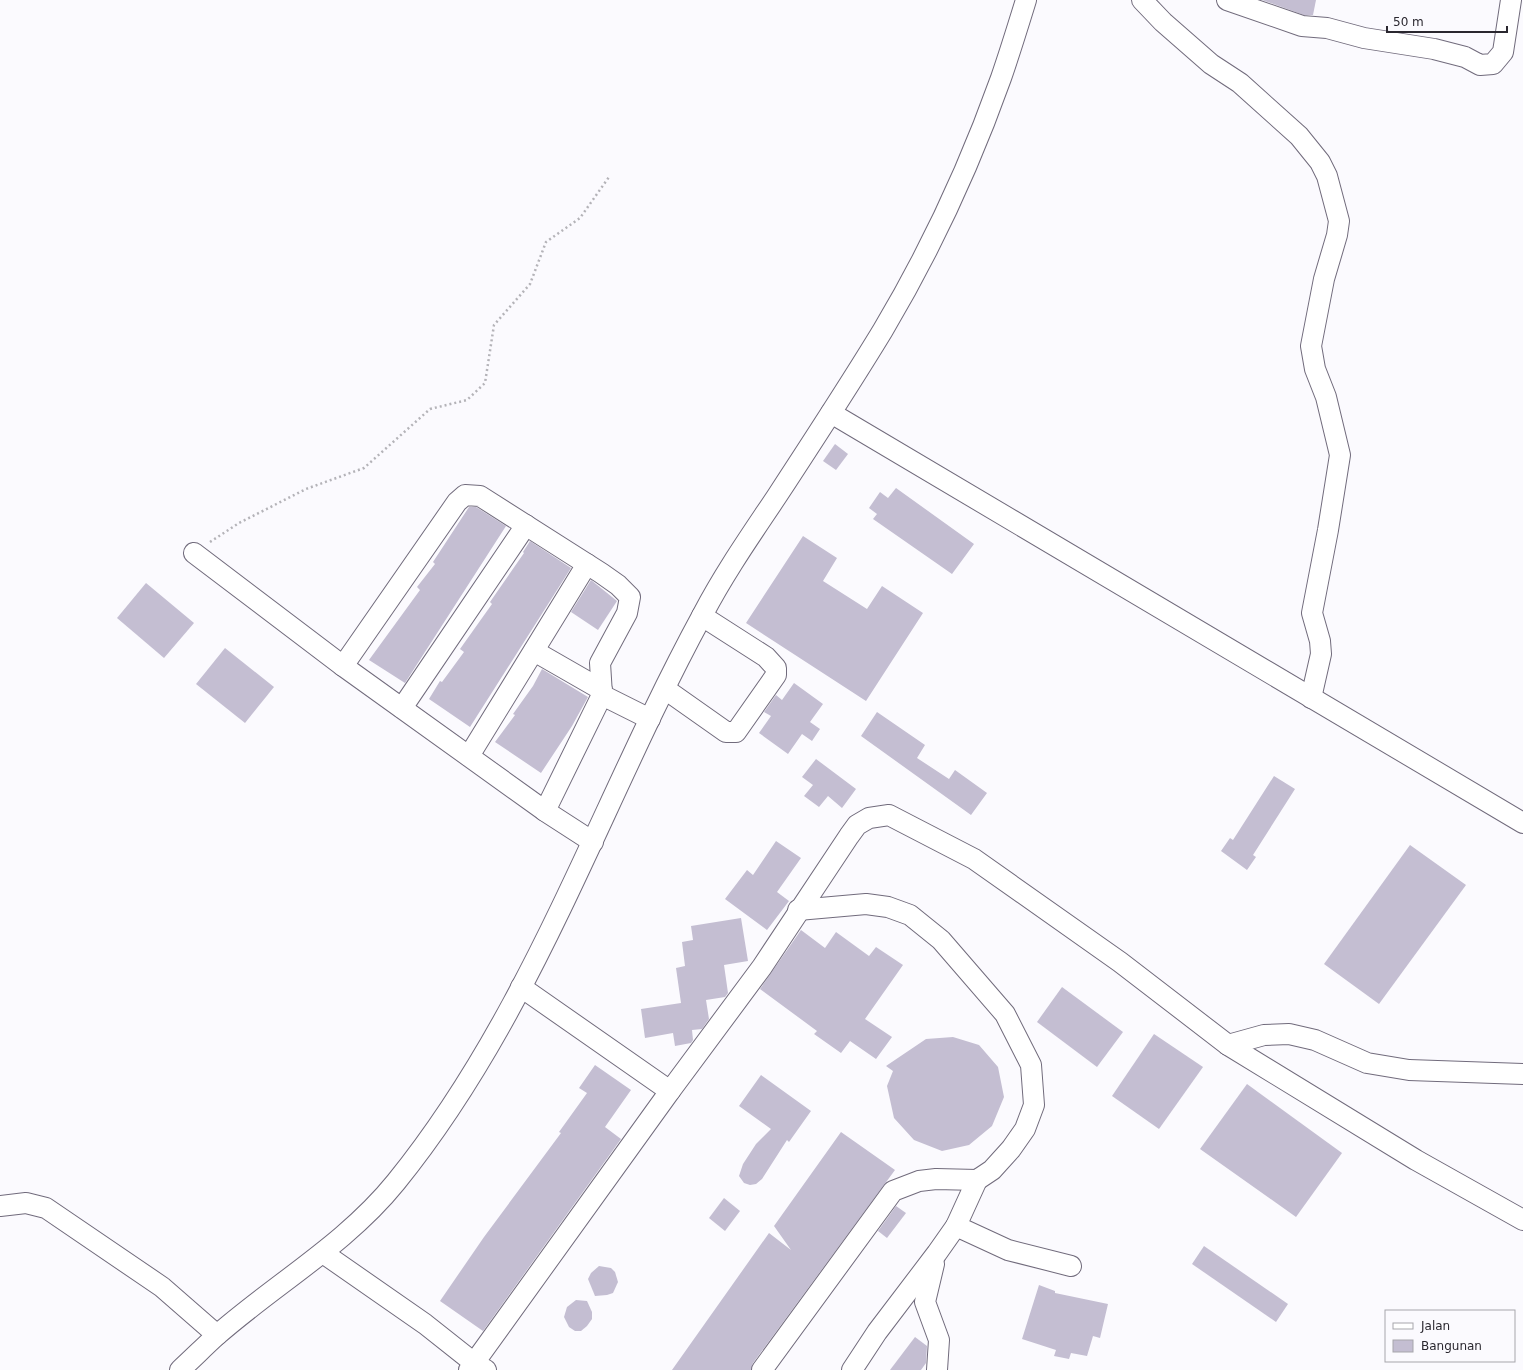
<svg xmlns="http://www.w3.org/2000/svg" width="1523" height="1370" viewBox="0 0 1523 1370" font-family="'DejaVu Sans',sans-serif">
  <rect width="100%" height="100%" fill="#fbfafe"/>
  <!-- building -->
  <g fill="#c4bed2">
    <polygon points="1262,0 1316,0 1313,15 1304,15"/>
    <polygon points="835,444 848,454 836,470 823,461"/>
    <polygon points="896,488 974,544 952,574 873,519 877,514 869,508 880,492 888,498"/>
    <polygon points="469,507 476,507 506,526 405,683 369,660 420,590 417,587 435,564 433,562"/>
    <polygon points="803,536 837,558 823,581 867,609 882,586 923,613 866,701 746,623"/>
    <polygon points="530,541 571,568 470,727 429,699 440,681 442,682 464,652 460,649 492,604 490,602 524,553 523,552"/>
    <polygon points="591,580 617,601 598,630 571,612"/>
    <polygon points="146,583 194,623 164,658 117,618"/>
    <polygon points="225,648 274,687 245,723 196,684"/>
    <polygon points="542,669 588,697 572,726 541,773 495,742 515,715 513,714 533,686"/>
    <polygon points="794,683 823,704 810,722 820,729 812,741 802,734 788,754 759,733 771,716 764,712 776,695 782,700"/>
    <polygon points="877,712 925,745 917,758 949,779 955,770 987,793 971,815 861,736"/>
    <polygon points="816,759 856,789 842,808 828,796 819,807 804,796 813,785 802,777"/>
    <polygon points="1274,776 1295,789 1253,855 1256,857 1247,870 1221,851 1230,838 1233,840"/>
    <polygon points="776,841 801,858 777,892 789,901 767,930 725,899 747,870 753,875"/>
    <polygon points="1410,845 1466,885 1379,1004 1324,964"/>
    <polygon points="741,918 748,961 724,965 728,993 725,997 706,1000 709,1019 702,1029 692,1030 693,1040 691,1043 675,1046 673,1033 645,1038 641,1009 681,1003 676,968 685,966 682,942 693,940 691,926"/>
    <polygon points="801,930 825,948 836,932 869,956 876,947 903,965 865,1019 892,1037 876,1059 850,1041 841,1053 814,1034 817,1031 760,989"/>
    <polygon points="1062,987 1123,1032 1097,1067 1037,1022"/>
    <polygon points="1154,1034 1203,1067 1159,1129 1112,1096"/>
    <polygon points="953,1037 979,1045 998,1067 1004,1097 992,1126 969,1145 942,1151 914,1140 894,1118 887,1086 893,1071 886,1066 926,1039"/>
    <polygon points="595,1065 631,1090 605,1127 621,1139 483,1331 440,1301 484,1237 561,1133 559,1132 587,1093 579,1088"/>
    <polygon points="761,1075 811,1111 789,1142 787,1140 762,1179 756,1184 750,1185 744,1183 739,1176 743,1164 756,1144 771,1129 739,1106"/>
    <polygon points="1247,1084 1342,1153 1296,1217 1200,1149"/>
    <polygon points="841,1132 895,1170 753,1363 751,1370 672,1370 769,1233 791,1250 774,1226"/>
    <polygon points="724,1198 740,1211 725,1231 709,1218"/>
    <polygon points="896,1206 906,1213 887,1238 878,1231"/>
    <polygon points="1204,1246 1288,1304 1276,1322 1192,1264"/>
    <polygon points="599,1266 611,1268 615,1272 618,1282 613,1293 607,1295 595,1296 588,1279 591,1273"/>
    <polygon points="1039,1285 1055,1291 1055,1293 1108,1304 1100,1338 1093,1336 1087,1356 1071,1353 1069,1359 1054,1356 1056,1350 1022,1339"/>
    <polygon points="576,1300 587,1301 592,1312 592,1319 587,1326 581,1331 575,1331 569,1327 564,1317 567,1307"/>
    <polygon points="915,1337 927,1346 926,1363 921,1370 890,1370"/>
  </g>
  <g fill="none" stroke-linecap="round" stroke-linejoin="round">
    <defs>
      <g id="minor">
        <polyline points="1142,0 1163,22 1211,64 1240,83 1299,136 1320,162 1327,176 1339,221 1337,235 1324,279 1311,346 1315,369 1326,397 1340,455 1328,530 1312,613 1320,641 1321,654 1311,698"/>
        <polyline points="1227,0 1302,26 1327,28 1364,38 1434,49 1465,57 1480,65 1493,64 1503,52 1511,0"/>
        <polyline points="831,413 1523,823"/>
        <polyline points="194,553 343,666 545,811 593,842"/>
        <polyline points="534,651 602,690"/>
        <polyline points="343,666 457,502 465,495 480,496 601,573 618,585 630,597 627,613 600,663 602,695 650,719"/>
        <polyline points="665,689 726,732 736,732 776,675 776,668 766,657 702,616"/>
        <polyline points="402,708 526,525"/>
        <polyline points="469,756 587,564"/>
        <polyline points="545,811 602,695"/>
        <polyline points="521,987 670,1091 762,967 849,836 857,825 869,818 889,815 974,859 1120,962 1228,1045 1416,1160 1523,1220"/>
        <polyline points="1228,1045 1264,1035 1289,1034 1315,1040 1367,1063 1409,1070 1523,1074"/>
        <polyline points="0,1206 26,1203 46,1208 162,1287 217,1335"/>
        <polyline points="956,1226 1008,1250 1071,1266"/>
        <polyline points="323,1253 425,1324 473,1362 486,1370"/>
        <polyline points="934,1264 925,1302 939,1340 937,1370"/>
        <path d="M 180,1370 C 192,1359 204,1347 216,1336 C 275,1284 346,1244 396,1182 C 533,1013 600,803 703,614 C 725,572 751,535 777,496 C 813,441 849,386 883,330 C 930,251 970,165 1001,78 C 1010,52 1018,26 1026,0"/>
        <polyline points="469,1370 670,1091"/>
        <polyline points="762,1370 893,1191 919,1181 936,1179 977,1180 992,1170 1011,1149 1025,1129 1034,1105 1031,1065 1005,1014 941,940 910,915 888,907 866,904 798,910"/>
        <polyline points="852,1370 877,1332 937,1253 956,1226 977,1180"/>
      </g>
    </defs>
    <!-- minor casing -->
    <use href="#minor" stroke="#716b7c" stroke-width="22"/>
    <!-- path -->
    <polyline stroke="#b4b3b8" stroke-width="2.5" stroke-dasharray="2 3" stroke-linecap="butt" points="210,542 239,523 306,489 364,468 430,409 467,400 485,383 494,325 530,284 546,242 580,218 609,177"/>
    <!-- minor -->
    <use href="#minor" stroke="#fff" stroke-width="20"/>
  </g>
  <!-- legend -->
  <rect x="1385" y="1310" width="130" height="52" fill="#fbfafe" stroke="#a7a6ab"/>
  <rect x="1393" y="1323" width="20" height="6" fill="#ffffff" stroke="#a7a6ab"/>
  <text x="1421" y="1330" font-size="12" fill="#2a272f">Jalan</text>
  <rect x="1393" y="1340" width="20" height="12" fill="#c4bed2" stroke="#a7a6ab"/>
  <text x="1421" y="1350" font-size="12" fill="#2a272f">Bangunan</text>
  <!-- scale -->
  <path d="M1387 26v6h120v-6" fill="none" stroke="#2a272f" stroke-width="2"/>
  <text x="1393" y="26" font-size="12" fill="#2a272f" stroke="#fbfafe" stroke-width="3" paint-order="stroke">50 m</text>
</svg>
